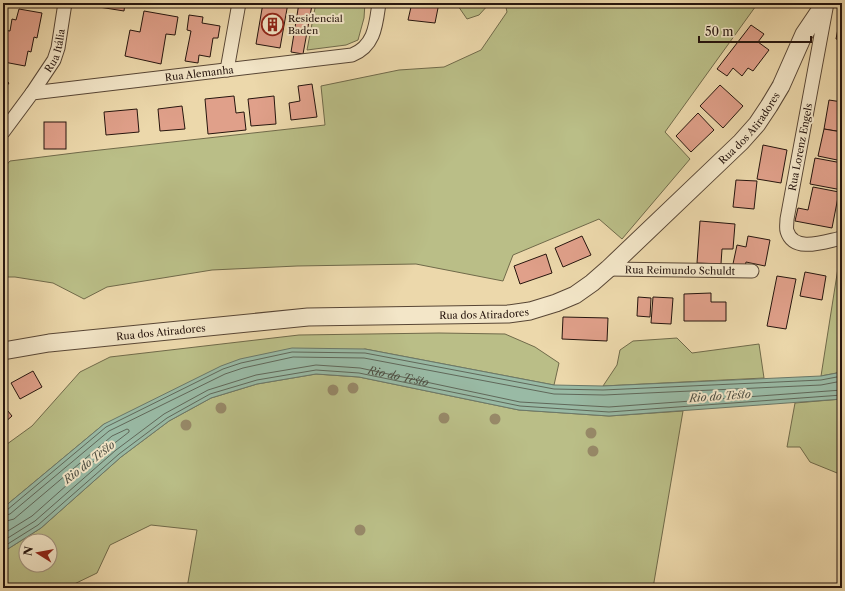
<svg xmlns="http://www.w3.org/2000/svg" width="845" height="591" viewBox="0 0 845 591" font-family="'Libre Caslon Text',serif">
  <rect width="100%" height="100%" fill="#ecd8ab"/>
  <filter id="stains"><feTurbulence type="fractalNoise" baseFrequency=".005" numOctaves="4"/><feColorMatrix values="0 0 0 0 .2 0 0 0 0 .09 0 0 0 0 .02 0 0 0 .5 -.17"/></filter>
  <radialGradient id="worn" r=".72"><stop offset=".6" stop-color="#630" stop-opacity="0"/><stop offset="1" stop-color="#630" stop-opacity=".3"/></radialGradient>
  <!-- green -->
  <g fill="#babe87" stroke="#706a4a" fill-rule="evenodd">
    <polygon points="312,3 365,3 364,18 358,40 346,45 307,50 315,8"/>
    <polygon points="456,3 490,3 479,15 467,19"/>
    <polygon points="505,3 758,3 665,132 690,159 622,239 599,219 513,255 503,281 416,264 297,266 212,270 107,287 84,299 53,283 15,277 3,277 3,169 10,161 82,152 325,125 321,86 399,70 444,67 481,50 507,12"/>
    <polygon points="842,248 842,372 821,376 841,249"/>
    <polygon points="439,333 505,334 535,347 559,363 554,385 365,349 104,424 3,508 3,447 32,426 80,372 110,357 299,335"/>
    <polygon points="677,338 692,353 759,344 764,378 603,386 617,365 620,350 633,341"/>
    <path d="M 316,374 L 359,377 L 519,410 L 609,416 L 683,411 L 653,588 L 187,588 L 197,530 L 151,525 L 110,545 L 97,573 L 66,588 L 3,588 L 3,552 L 41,528 L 121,457 L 169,421 L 211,398 L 257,384 ZM 26,541 L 50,541 L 50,565 L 26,565 Z"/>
    <polygon points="842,399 842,475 810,462 800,447 787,447 795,403"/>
  </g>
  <!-- water -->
  <polygon fill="#99baa5" stroke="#6b7869" points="292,348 365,349 554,385 603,386 821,376 842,372 842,399 609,416 519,410 359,377 316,374 257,384 211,398 169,421 121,457 41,528 3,552 3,508 104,424 221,366 240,359"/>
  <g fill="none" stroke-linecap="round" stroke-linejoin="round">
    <!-- shore -->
    <g stroke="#60685a" stroke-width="1">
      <polyline points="3,511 7,510 106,427 223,369 241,363 292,352 365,353 554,389 603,390 821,380 842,376"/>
      <polyline points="3,516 10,514 109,431 225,374 243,368 293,357 364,358 554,394 604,395 821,385 842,381"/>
      <polyline points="3,522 14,519 112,436 127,429 129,430 129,432 112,445 32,516 3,534"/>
      <path id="s1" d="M 3,541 L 35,521 L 116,450 L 164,414 L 208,390 L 256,375 L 316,365 L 360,368 L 520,402 L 609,407 L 842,390"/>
      <polyline points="3,547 38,525 119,454 167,418 210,394 257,380 316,370 359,373 520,406 609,412 842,395"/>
    </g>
  </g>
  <!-- building -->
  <g fill="#e0a08a" stroke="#26150e">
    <polygon points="100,3 125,3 124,11 99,7"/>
    <polygon points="263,3 288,3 280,48 256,44"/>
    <polygon points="299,3 312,5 303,54 291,52"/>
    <polygon points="408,3 439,3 435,23 408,20 411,7 408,7"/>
    <polygon points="19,9 42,13 37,38 34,37 31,52 28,51 25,66 4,62 6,49 3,48 3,30 10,31 12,19 16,20"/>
    <polygon points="144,11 178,17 175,35 166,34 161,64 125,56 130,30 140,32"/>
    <polygon points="841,13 842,13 842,40 836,39"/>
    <polygon points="189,15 203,17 202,23 220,26 218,38 213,38 210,57 199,55 198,63 185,61 191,31 187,30"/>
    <polygon points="751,25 764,34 758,42 769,50 753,71 748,68 742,76 733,68 727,76 717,69"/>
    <polygon points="842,65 842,78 840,77"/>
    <polygon points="3,79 9,83 3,91"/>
    <polygon points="312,84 317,117 291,120 289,103 300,101 298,86"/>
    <polygon points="720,85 743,106 723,128 700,106"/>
    <polygon points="234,96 236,113 244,112 246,130 208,134 205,99"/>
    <polygon points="274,96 276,124 251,126 248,99"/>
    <polygon points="829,100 842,102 842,132 824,129"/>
    <polygon points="182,106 185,129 160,131 158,109"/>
    <polygon points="137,109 139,132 106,135 104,112"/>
    <polygon points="698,113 714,130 691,152 676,136"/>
    <rect x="44" y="122" width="22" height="27"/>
    <polygon points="824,129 842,132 842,161 818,156"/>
    <polygon points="763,145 787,150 781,183 757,179"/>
    <polygon points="815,158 842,163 842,190 810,184"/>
    <polygon points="736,180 757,181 754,209 733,207"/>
    <polygon points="813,187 839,192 832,228 795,221 798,208 808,210"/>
    <polygon points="700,221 735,224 733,249 722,249 721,264 697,263"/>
    <polygon points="582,236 591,255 563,267 555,248"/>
    <polygon points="748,236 770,240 765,266 746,262 745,267 733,264 737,245 746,247"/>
    <polygon points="546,254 552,273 520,284 514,266"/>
    <polygon points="805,272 826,276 822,300 800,296"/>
    <polygon points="777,276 796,279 786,329 767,326"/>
    <polygon points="711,293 711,302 726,302 726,321 684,321 684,294"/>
    <polygon points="638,297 651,298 650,317 637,316"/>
    <polygon points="653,297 673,298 671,324 651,323"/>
    <polygon points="563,317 608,318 607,341 562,339"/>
    <polygon points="33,371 42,387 20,399 11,383"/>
    <polygon points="3,405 12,416 3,424"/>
  </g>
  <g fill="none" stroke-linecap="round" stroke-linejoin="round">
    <defs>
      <g id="minor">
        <path d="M 827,3 L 787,219 C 787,223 786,228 787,231 C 794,254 826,241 842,238"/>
        <polyline points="227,70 239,3"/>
        <path id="s2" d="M 32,93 L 54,60 L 58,48 L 65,3"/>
        <path id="s3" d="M 3,132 L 32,93 L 352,55 C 375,46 376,24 379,3"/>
        <path id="s4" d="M 608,269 L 752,271"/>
      </g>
      <g id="tertiary">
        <path id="s5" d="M 3,351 L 49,343 L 308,317 L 508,314 L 530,311 L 556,303 L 575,295 L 592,283 L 608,269 L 741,142 L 757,124 L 769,106 L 781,86 L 804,34 L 825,3"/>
      </g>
    </defs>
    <!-- minor casing -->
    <use href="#minor" stroke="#584635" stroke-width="15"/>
    <!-- tertiary casing -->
    <use href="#tertiary" stroke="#584635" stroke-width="19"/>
    <!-- minor -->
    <use href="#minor" stroke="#f3e6c8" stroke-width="13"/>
    <!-- tertiary -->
    <use href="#tertiary" stroke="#f3e6c8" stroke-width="17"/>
  </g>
  <!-- trees -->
  <g fill="#978968">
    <circle cx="353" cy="388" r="5.5"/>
    <circle cx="333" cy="390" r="5.5"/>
    <circle cx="221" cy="408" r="5.5"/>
    <circle cx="444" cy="418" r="5.5"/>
    <circle cx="495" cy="419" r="5.5"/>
    <circle cx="186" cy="425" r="5.5"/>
    <circle cx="591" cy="433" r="5.5"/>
    <circle cx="593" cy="451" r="5.5"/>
    <circle cx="360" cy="530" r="5.5"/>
  </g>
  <!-- icons -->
  <defs>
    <symbol id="building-ring" viewBox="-11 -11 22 22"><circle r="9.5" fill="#f3e6c8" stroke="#8f2418" stroke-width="1.5"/><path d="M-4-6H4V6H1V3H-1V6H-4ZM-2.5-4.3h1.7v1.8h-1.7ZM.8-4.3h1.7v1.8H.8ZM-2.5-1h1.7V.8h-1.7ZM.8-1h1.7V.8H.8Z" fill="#8f2418"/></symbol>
  </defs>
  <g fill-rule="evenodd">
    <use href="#building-ring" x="260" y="12" width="25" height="25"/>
  </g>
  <g text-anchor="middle" stroke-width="4" stroke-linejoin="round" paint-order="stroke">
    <!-- poi labels -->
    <g font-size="10" fill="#26150e" stroke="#f3e6c8" text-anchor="start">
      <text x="288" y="22">Residencial<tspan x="288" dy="12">Baden</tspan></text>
    </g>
    <!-- street labels -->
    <g font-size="10" fill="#26150e" stroke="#f3e6c8">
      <text dy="4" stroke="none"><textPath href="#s2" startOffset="49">Rua Itália</textPath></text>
      <text dy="4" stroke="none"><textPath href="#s3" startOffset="217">Rua Alemanha</textPath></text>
      <text dy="4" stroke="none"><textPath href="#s5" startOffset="819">Rua dos Atiradores</textPath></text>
      <text transform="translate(800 147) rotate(-79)" y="4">Rua Lorenz Engels</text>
      <text dy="4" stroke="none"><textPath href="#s4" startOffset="72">Rua Reimundo Schuldt</textPath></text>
      <text dy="4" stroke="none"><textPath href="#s5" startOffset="483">Rua dos Atiradores</textPath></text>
      <text dy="4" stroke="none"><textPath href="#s5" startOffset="159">Rua dos Atiradores</textPath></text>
    </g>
    <!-- water labels -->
    <g font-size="11" font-style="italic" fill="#4e4f43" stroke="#f3e6c8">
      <text dy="4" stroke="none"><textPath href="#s1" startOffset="450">Rio do Testo</textPath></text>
      <text transform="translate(720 396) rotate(-4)" y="4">Rio do Testo</text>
      <text transform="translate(89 462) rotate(-38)" y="4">Rio do Testo</text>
    </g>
  </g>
  <!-- margin -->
  <rect width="845" height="591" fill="none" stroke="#ecd8ab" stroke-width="16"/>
  <rect x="4" y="4" width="837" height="583" fill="none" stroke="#26150e" stroke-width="2"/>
  <rect x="8" y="8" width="829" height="575" fill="none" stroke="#26150e"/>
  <!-- north arrow -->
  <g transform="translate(38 553) rotate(281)"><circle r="19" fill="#f3e6c8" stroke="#a1927e"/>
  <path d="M0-3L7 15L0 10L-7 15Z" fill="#8f2418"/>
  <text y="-6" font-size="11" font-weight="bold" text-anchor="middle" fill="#26150e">N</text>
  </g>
  <!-- scale -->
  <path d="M699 36v6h112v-6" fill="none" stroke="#26150e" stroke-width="2"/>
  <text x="705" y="36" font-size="12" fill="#26150e" stroke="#f3e6c8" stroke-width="3" paint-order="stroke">50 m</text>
  <rect width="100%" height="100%" filter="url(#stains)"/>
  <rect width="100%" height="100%" fill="url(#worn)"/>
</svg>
